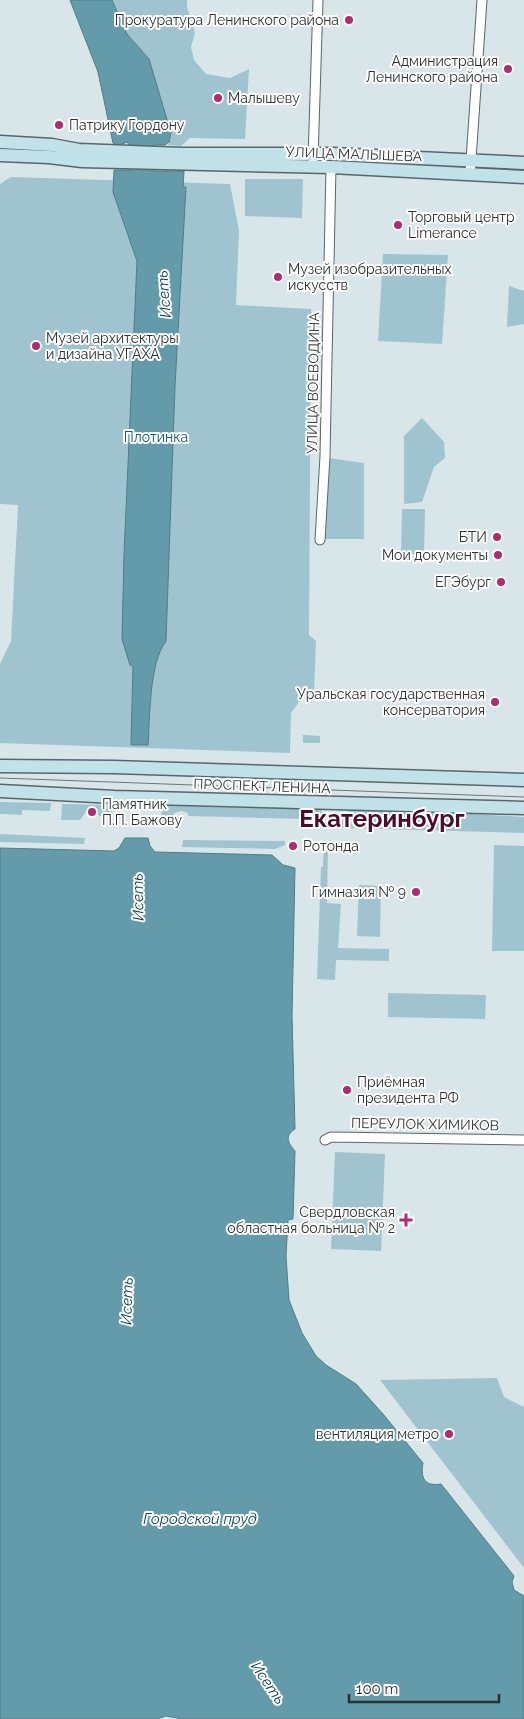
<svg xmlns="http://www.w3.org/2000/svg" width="524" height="1719" viewBox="0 0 524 1719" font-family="Raleway,sans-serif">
  <rect width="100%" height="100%" fill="#d9e6e9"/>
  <!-- green -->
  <g fill="#9fc4cf">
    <polygon points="112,0 187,0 187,7 195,33 191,47 194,60 206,74 230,78 249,69 245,139 190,138 181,146 168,145 169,142 149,59 127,34"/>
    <polygon points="11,177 230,184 239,231 236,305 311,309 309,635 316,641 314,692 306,692 291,713 290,753 0,743 0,664 11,641 18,505 0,504 0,184"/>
    <polygon points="245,179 303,179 302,218 245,216"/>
    <polygon points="383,254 448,255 442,344 378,341"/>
    <polygon points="509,286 524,291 524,324 507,327"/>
    <polygon points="422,418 444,442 445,458 434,467 422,502 404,504 404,436"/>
    <polygon points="329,458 364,463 364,539 323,539"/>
    <polygon points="402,509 425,509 424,554 401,554"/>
    <polygon points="303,735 320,736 320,743 303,743"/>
    <polygon points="0,802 51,803 50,811 22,810 22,815 0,814"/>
    <polygon points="162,803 305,807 305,819 188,816 188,813 181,811 174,813 173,817 161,817"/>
    <polygon points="62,804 113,805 112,817 99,816 96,811 87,810 80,820 61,820"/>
    <polygon points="308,807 321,809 326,820 307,820"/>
    <polygon points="353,810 438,812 524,817 524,833 342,828 342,820 347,812"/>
    <polygon points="0,834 85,838 84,844 0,842"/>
    <polygon points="183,840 285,841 285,845 275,849 182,847"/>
    <polygon points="324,843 328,843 327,903 341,904 338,948 389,949 389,961 336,960 335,980 317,979 321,867 323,867"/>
    <polygon points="494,845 524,846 524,951 492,951"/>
    <polygon points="359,885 381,886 380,937 357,936"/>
    <polygon points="388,993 486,995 485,1019 388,1017"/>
    <polygon points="335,1152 385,1154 381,1251 331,1249"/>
    <polygon points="497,1378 504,1397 524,1407 524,1568 380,1380"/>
  </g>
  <!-- water -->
  <g fill="#649baa" stroke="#537b86">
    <path d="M 70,0 L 112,0 L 127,34 L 149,59 L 171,133 L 169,142 L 165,145 L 154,145 L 155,171 L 184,171 L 183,187 L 186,187 L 175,386 L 166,641 C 149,663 150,718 148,745 L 131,745 L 133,666 L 130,665 L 122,639 L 124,555 L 137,261 L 113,192 L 114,170 L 132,170 L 130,146 L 127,142 L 118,146 L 113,143 L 98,72 Z"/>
    <path d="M 125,838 L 148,838 L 150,846 L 155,852 L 272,855 L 283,865 L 295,868 L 292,1015 L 295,1129 C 284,1136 288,1143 295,1151 L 293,1219 L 288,1220 L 286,1256 L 289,1300 L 302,1333 L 316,1356 L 326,1365 L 356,1384 L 383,1414 L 423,1463 C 420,1478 425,1487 441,1484 L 514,1576 L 512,1582 L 514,1590 L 524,1596 L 524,1719 L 182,1719 L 166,1716 L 157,1719 L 0,1719 L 0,848 L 114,851 L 119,848 Z"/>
  </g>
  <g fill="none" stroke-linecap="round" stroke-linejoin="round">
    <defs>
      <g id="street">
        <polyline points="313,160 318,0"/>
        <polyline points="470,174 482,0"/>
        <polyline points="320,540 325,456 331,167"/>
        <polyline points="325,1140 331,1137 524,1140"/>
      </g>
      <g id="secondary">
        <polyline points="0,142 52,145 79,150 182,154 332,154 524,163"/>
        <polyline points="0,155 49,157 82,161 331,167 524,177"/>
        <polyline points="0,766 114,767 524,780"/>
        <polyline points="0,791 115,797 524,808"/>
      </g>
    </defs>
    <!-- street casing -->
    <use href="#street" stroke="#5a6669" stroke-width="11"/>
    <!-- secondary casing -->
    <use href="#secondary" stroke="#5a6669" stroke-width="15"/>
    <!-- street -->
    <use href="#street" stroke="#fff" stroke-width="9"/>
    <!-- secondary -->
    <use href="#secondary" stroke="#c2e2ea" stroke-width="12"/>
    <!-- tram -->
    <polyline stroke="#6e7679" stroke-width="1" points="0,778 524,797"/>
  </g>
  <!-- markers -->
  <g fill="#b02b71" stroke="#fff" stroke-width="2">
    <circle cx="349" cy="20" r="5"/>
    <circle cx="508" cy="69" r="5"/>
    <circle cx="218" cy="98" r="5"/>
    <circle cx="59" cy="125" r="5"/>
    <circle cx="398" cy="225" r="5"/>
    <circle cx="278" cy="277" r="5"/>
    <circle cx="36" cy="346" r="5"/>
    <circle cx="497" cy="537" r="5"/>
    <circle cx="498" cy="555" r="5"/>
    <circle cx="501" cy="582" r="5"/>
    <circle cx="495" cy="702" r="5"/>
    <circle cx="92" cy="812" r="5"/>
    <circle cx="293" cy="846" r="5"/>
    <circle cx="416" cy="892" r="5"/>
    <circle cx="347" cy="1090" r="5"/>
    <path d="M403.5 1212.5h5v5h5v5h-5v5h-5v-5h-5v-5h5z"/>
    <circle cx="449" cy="1434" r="5"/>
  </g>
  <g text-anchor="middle" stroke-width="4" stroke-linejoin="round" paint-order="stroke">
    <!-- poi labels -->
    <g font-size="14" fill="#2b3032" stroke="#fff" text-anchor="end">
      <text x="339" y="25">Прокуратура Ленинского района</text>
      <text x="498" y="66">Администрация<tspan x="498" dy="16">Ленинского района</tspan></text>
      <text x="228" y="103" text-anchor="start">Малышеву</text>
      <text x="69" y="130" text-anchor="start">Патрику Гордону</text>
      <text x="408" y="222" text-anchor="start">Торговый центр<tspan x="408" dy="16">Limerance</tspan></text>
      <text x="288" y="274" text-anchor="start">Музей изобразительных<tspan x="288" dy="16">искусств</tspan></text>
      <text x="46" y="343" text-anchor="start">Музей архитектуры<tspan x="46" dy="16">и дизайна УГАХА</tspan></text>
      <text x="487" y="542">БТИ</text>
      <text x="488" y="560">Мои документы</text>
      <text x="491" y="587">ЕГЭбург</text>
      <text x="485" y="699">Уральская государственная<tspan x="485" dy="16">консерватория</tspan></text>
      <text x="102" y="809" text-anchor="start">Памятник<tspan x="102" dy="16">П.П. Бажову</tspan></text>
      <text x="303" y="851" text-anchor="start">Ротонда</text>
      <text x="406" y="897">Гимназия № 9</text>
      <text x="357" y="1087" text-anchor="start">Приёмная<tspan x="357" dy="16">президента РФ</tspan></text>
      <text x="395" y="1217">Свердловская<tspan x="395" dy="16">областная больница № 2</tspan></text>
      <text x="439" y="1439">вентиляция метро</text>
    </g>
    <!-- street labels -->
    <g font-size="14" fill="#2b3032" stroke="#fff">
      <text transform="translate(354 154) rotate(2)" y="5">УЛИЦА МАЛЫШЕВА</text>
      <text transform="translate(313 383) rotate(-89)" y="5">УЛИЦА ВОЕВОДИНА</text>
      <text transform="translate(262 786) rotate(2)" y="5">ПРОСПЕКТ ЛЕНИНА</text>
      <text transform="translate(425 1124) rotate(1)" y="5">ПЕРЕУЛОК ХИМИКОВ</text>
    </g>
    <!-- park labels -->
    <g font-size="14" fill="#0d5b6c" stroke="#fff">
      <text x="156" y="442">Плотинка</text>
    </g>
    <!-- water labels -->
    <g font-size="15" font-style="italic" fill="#083d49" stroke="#fff">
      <text transform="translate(164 294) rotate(-94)" y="5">Исеть</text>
      <text transform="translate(138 897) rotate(-91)" y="5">Исеть</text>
      <text transform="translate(127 1301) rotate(-88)" y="5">Исеть</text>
      <text x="200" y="1524">Городской пруд</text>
      <text transform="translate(268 1683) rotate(56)" y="5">Исеть</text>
    </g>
    <!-- town labels -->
    <g font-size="24" font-weight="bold" fill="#4b0b2d" stroke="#fff">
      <text x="382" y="827">Екатеринбург</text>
    </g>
  </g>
  <!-- scale -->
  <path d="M349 1694v8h150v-8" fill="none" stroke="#2b3032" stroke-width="2.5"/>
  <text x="356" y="1694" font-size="15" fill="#2b3032" stroke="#ffffff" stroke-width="4" paint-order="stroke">100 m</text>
</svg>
